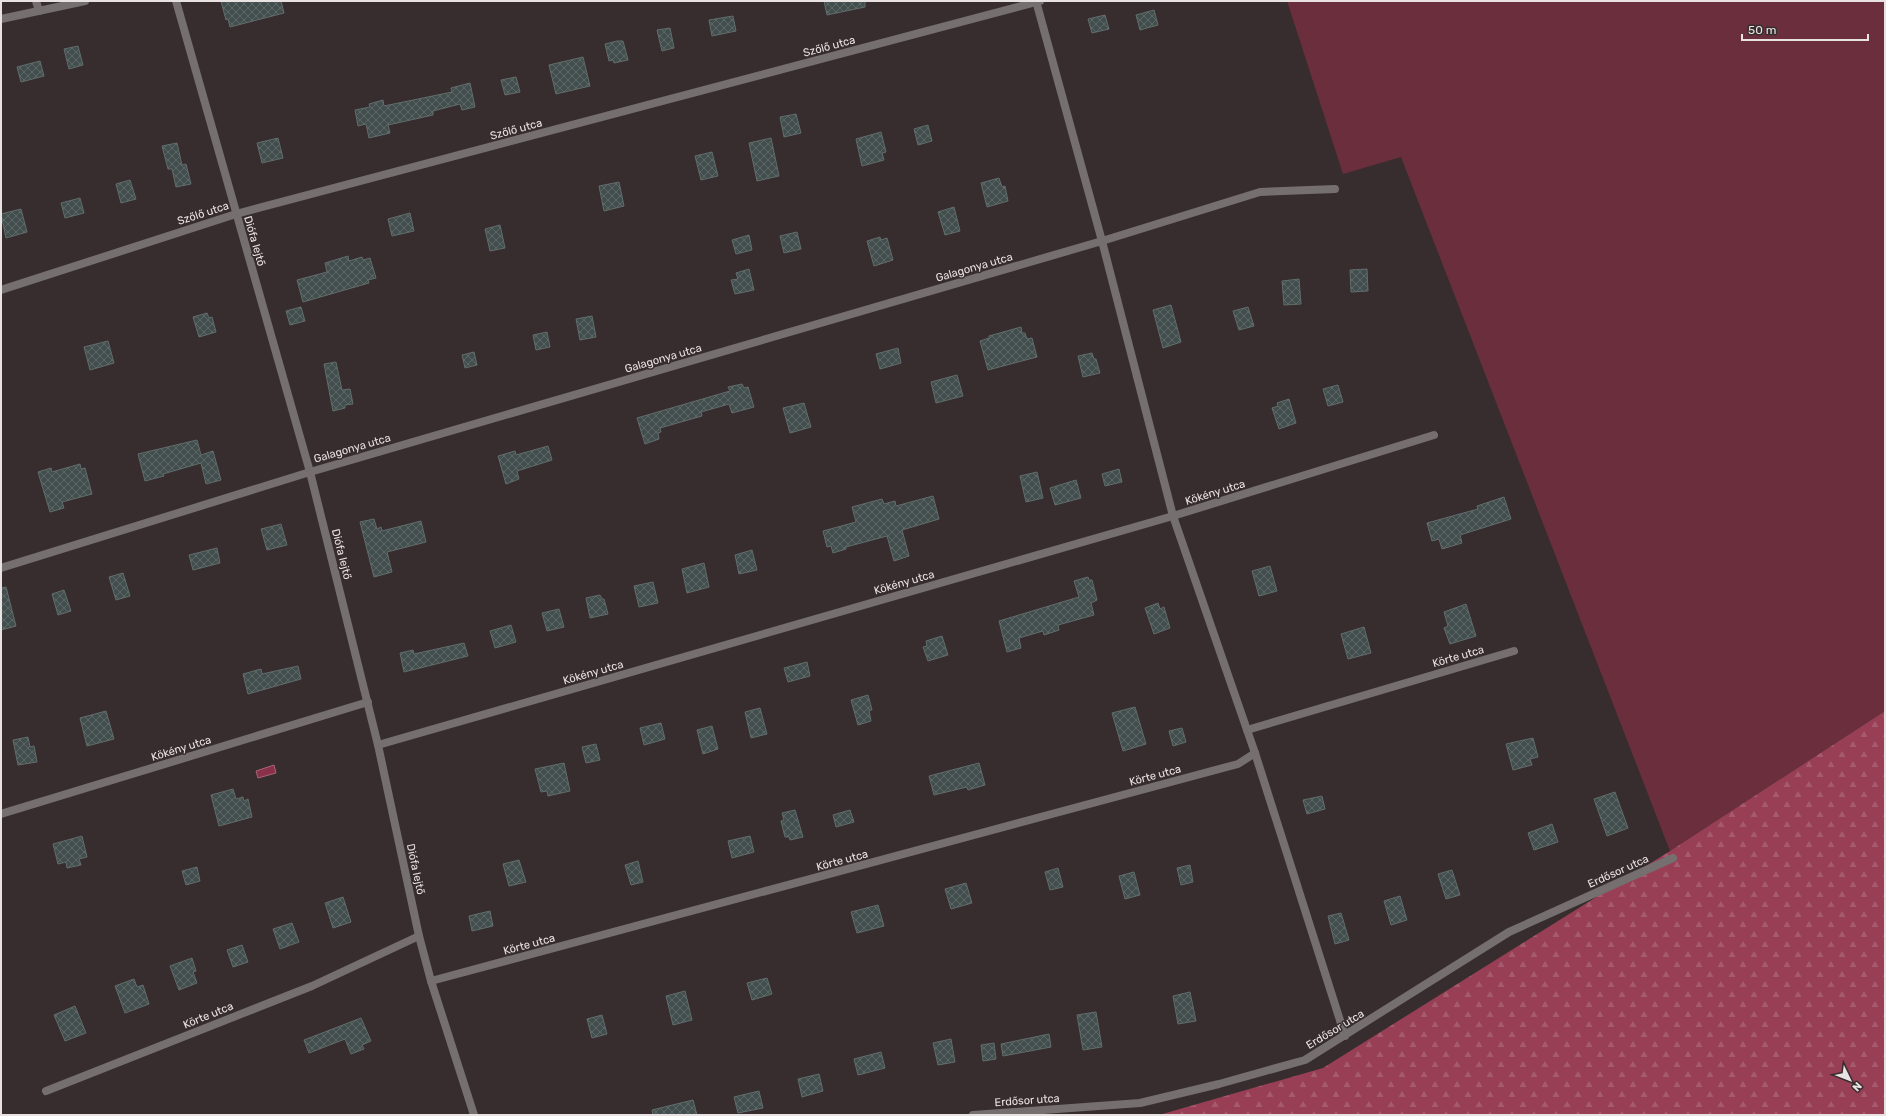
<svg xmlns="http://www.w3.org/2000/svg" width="1886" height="1116" viewBox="0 0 1886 1116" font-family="Rubik,sans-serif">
  <defs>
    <pattern id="forest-firs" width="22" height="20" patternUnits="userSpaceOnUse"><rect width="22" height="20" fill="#983f56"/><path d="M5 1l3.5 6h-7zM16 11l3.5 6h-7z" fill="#a65a6e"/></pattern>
    <pattern id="building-cross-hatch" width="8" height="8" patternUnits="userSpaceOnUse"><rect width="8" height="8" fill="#424e4d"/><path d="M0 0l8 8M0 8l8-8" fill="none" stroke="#5d6766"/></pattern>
  </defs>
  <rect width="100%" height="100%" fill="#372d2e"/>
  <!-- grass -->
  <polygon fill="#6b2e3d" points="1287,1 1885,1 1885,711 1670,851 1401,157 1343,174"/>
  <!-- forest -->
  <polygon fill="url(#forest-firs)" points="1885,711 1885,1115 1159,1115 1323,1068 1670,851"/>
  <!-- water -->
  <polygon fill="#893149" stroke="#a66677" points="274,765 276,773 258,778 256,771"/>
  <!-- building -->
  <g fill="url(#building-cross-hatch)" stroke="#616d6c">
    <polygon points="221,1 281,1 284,13 230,27 228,19 226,20"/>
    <polygon points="824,1 865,1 865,7 827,15"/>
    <polygon points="1154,10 1158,25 1140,30 1136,15"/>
    <polygon points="1105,15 1109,29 1092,33 1088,19"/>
    <polygon points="733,16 736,31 712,36 709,20"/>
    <polygon points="670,28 674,48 662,51 657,30"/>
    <polygon points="617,41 623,41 628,60 614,63 613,60 609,61 605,44"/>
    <polygon points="78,46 83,65 69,69 64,49"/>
    <polygon points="583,57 590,86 556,94 549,65"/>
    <polygon points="40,61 44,76 21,82 17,67"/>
    <polygon points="516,77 520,92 505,95 501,80"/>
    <polygon points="470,83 475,107 462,110 460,104 433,111 433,115 388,125 390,133 369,138 366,124 358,126 355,110 370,107 369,104 383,100 384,106 452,92 451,88"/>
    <polygon points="796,114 801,133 784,137 780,117"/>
    <polygon points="928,125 932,141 918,145 914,129"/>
    <polygon points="881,132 886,152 882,153 884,160 862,166 856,139"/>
    <polygon points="278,138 283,158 262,163 257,143"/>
    <polygon points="771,138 779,176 757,181 749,143"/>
    <polygon points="177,143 182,165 186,164 191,184 176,187 172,169 168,169 162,146"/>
    <polygon points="712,152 718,176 701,180 695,156"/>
    <polygon points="999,178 1002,187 1005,186 1008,201 987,207 981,183"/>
    <polygon points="130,180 136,199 121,203 116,184"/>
    <polygon points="619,182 624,206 604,211 599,186"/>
    <polygon points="80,198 84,213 65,218 61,203"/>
    <polygon points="954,207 960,231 945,235 938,212"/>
    <polygon points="21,209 27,232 6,238 1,214"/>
    <polygon points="410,213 414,231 392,236 388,219"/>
    <polygon points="500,225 505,248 490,251 485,229"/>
    <polygon points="797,232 801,249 784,253 780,236"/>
    <polygon points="749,235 752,250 736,254 732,240"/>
    <polygon points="880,237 881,240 887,238 893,260 874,266 867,241"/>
    <polygon points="348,256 349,261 362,257 363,260 370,258 376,278 368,280 369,283 303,302 297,280 327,272 325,263"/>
    <polygon points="749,269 754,290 735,294 731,280 738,279 736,273"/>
    <polygon points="1367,269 1368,291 1351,292 1350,270"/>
    <polygon points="1299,279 1301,304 1284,305 1282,281"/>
    <polygon points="1171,305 1181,342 1163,348 1153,310"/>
    <polygon points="301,307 305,321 290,325 286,311"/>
    <polygon points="1248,307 1254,326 1239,330 1233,311"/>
    <polygon points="207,313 209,318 212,317 216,332 199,337 193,317"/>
    <polygon points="592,316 596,337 580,340 576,319"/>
    <polygon points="1021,327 1022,333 1025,333 1027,339 1032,338 1037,357 988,370 980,341 989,338 989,336"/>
    <polygon points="547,332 550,347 536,350 533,335"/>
    <polygon points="108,341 114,363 90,370 84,347"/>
    <polygon points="898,348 901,363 880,369 876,354"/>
    <polygon points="474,352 477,365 465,368 462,355"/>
    <polygon points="1092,353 1094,359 1096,359 1100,373 1083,377 1078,356"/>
    <polygon points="336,362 342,390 350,389 353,404 345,405 345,408 333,411 324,364"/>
    <polygon points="957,375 963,396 936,403 931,382"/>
    <polygon points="742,384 744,388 748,387 754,407 732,413 729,404 701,412 702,416 660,428 661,432 658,433 659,439 645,444 637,418 730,391 728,387"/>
    <polygon points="1338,385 1343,402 1328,406 1323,389"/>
    <polygon points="1289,399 1296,423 1279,429 1272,408 1278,406 1277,403"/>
    <polygon points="804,403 811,427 790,433 783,408"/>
    <polygon points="197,440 201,455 213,451 221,480 206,484 201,463 163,474 164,476 145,481 138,454"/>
    <polygon points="548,446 552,460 517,471 519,479 506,484 498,456 515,451 516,455"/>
    <polygon points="80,464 81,469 85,468 92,494 62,502 64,508 50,512 38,472 51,468 52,472"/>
    <polygon points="1119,469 1122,482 1105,486 1102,474"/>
    <polygon points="1037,472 1043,498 1026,502 1020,476"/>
    <polygon points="1076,480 1081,498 1055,505 1050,488"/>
    <polygon points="933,496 939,519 902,530 909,556 894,561 887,536 846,547 846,549 833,553 831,546 827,547 823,531 856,522 852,507 882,499 884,504 895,501 896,506"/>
    <polygon points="1504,497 1511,519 1460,535 1462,543 1442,549 1439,539 1432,541 1427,523 1478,509 1477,506"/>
    <polygon points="374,519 377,529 381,527 382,531 421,521 426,542 387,552 392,572 374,577 360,522"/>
    <polygon points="281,524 287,545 267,550 261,529"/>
    <polygon points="217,548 220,563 193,570 189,555"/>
    <polygon points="752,550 757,570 739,574 735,555"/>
    <polygon points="704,563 709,587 687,593 682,569"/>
    <polygon points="1270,566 1277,591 1259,596 1252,571"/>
    <polygon points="123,573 130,596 116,600 109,577"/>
    <polygon points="1088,577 1089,580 1092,580 1097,600 1091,603 1094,615 1058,625 1059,630 1044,635 1043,631 1019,638 1021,648 1007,652 999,621 1079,597 1074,581"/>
    <polygon points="653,582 658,603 639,607 634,586"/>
    <polygon points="6,587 16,626 1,630 1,588"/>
    <polygon points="64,590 71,611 58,615 52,594"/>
    <polygon points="600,595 602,599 604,599 608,614 590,618 586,598"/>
    <polygon points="1158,603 1160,609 1164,607 1170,628 1154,634 1145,608"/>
    <polygon points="1466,604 1476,636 1450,644 1444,628 1448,626 1444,612"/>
    <polygon points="559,609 564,627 547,631 542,613"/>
    <polygon points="511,625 516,642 495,648 490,631"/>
    <polygon points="1364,627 1371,653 1348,659 1341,634"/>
    <polygon points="942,636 948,655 928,661 923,647 927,646 926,641"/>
    <polygon points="464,643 468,656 404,672 400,653 413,650 414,654"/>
    <polygon points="807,662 810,676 788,682 784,668"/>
    <polygon points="298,666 301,679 248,694 243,674 261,669 262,674"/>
    <polygon points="868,695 872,710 869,710 871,721 858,725 851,700"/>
    <polygon points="1135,707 1146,744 1123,751 1112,713"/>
    <polygon points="760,708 767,734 751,738 745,712"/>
    <polygon points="106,711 114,739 87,746 80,718"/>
    <polygon points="661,723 665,739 644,745 640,728"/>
    <polygon points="712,726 718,749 703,754 697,730"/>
    <polygon points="1182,728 1186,742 1173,746 1169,731"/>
    <polygon points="28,737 30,747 34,746 37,762 18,765 13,740"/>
    <polygon points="1533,738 1538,757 1530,759 1532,765 1513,770 1506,744"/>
    <polygon points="596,744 600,760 586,763 582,747"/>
    <polygon points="564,763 570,791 548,796 547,791 541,792 535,769"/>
    <polygon points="979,763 985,785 968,790 967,787 934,795 929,776"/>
    <polygon points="233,789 236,799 243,797 244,801 248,799 252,817 219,826 211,795"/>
    <polygon points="1615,792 1628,828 1607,836 1594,799"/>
    <polygon points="1322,796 1325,809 1307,814 1303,800"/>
    <polygon points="795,810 803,837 790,840 789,837 785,837 781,821 784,820 782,813"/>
    <polygon points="850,810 854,822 836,827 833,815"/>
    <polygon points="1552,824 1558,842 1534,850 1528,833"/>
    <polygon points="82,836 87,857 79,859 81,865 67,868 66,862 58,864 53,844"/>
    <polygon points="750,836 754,852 732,858 728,841"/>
    <polygon points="519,860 526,882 509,886 503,864"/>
    <polygon points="638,861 643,882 631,885 625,865"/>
    <polygon points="1190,865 1193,882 1181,885 1177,868"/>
    <polygon points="197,867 200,881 186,885 182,871"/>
    <polygon points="1058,868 1063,887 1050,890 1045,872"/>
    <polygon points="1452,870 1460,895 1446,899 1438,874"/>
    <polygon points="1134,872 1140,895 1125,899 1119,876"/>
    <polygon points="966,883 972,903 951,909 945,889"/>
    <polygon points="1400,896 1407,920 1391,925 1384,901"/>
    <polygon points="343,897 351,922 333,928 325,903"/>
    <polygon points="878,905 884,926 857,933 851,912"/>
    <polygon points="490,911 493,926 472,931 469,916"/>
    <polygon points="1341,913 1349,940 1335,944 1328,916"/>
    <polygon points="292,923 299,942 280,949 273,929"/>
    <polygon points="242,945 248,962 233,967 227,950"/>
    <polygon points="192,958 196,971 193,972 197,983 179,990 170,966"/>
    <polygon points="767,978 772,994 752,1000 747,983"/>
    <polygon points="134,979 137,987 143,985 149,1004 125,1013 115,986"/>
    <polygon points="685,991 692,1020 673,1025 666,996"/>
    <polygon points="1190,992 1196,1021 1178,1024 1173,996"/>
    <polygon points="75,1006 86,1033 65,1041 54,1015"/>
    <polygon points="1096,1012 1102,1047 1083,1050 1077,1015"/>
    <polygon points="602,1015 607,1034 592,1038 587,1019"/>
    <polygon points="361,1018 371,1041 362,1045 364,1049 351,1054 345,1039 309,1053 304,1040"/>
    <polygon points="1049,1034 1051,1047 1003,1056 1001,1044"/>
    <polygon points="951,1039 955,1062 938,1065 933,1043"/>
    <polygon points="994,1043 996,1059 983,1061 981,1045"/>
    <polygon points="881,1052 885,1068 858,1075 854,1059"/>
    <polygon points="819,1074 823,1091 802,1097 798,1079"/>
    <polygon points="759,1091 763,1108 738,1113 734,1097"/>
    <polygon points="693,1100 697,1115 653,1115 652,1110"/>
  </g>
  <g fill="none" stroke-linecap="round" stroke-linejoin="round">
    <!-- minor -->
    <g stroke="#756f70" stroke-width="8">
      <polyline points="36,1 39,11"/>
      <polyline points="176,1 310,472 378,745 419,936 431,981 474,1115"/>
      <polyline points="1036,1 1102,241 1173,516 1255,753 1345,1036"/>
      <polyline points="1,19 85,1"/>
      <polyline points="1,290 236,214 1040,1"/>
      <polyline points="1,568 310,472 1102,241 1260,192 1335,189"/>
      <polyline points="1247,730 1514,651"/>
      <polyline points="378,745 1173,516 1434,435"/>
      <polyline points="1,814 368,702"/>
      <polyline points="431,981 1238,764 1255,753"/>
      <polyline points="46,1091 312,986 419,936"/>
      <polyline points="973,1115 1140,1103 1219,1084 1305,1060 1509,932 1673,858"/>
    </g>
  </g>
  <g text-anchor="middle" stroke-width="3" stroke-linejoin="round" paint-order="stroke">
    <!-- street labels -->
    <g font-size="11" fill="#e9e2e3" stroke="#372d2e">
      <text transform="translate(829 46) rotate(-15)" y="4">Szőlő utca</text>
      <text transform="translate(516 129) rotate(-15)" y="4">Szőlő utca</text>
      <text transform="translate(203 213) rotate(-18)" y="4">Szőlő utca</text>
      <text transform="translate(255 241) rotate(74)" y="4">Diófa lejtő</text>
      <text transform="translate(974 267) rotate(-16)" y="4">Galagonya utca</text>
      <text transform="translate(663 358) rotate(-16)" y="4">Galagonya utca</text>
      <text transform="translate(352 448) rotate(-16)" y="4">Galagonya utca</text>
      <text transform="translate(1215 492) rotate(-17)" y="4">Kökény utca</text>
      <text transform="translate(342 554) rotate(76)" y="4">Diófa lejtő</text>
      <text transform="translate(904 582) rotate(-16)" y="4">Kökény utca</text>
      <text transform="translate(1458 656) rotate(-16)" y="4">Körte utca</text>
      <text transform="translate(593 672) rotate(-16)" y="4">Kökény utca</text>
      <text transform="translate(181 748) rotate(-17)" y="4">Kökény utca</text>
      <text transform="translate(1155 775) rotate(-15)" y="4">Körte utca</text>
      <text transform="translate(842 860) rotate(-15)" y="4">Körte utca</text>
      <text transform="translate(416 869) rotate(78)" y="4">Diófa lejtő</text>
      <text transform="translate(1618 871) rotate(-24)" y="4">Erdősor utca</text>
      <text transform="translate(529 944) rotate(-15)" y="4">Körte utca</text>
      <text transform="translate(208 1015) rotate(-22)" y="4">Körte utca</text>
      <text transform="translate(1335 1029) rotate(-31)" y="4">Erdősor utca</text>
      <text transform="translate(1027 1100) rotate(-4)" y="4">Erdősor utca</text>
    </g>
  </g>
  <!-- border -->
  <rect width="1886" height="1116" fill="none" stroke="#e9e2e3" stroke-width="4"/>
  <!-- north arrow -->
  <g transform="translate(1850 1080) rotate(133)" stroke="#372d2e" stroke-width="3" paint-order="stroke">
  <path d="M0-3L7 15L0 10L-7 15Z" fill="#e9e2e3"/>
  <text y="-6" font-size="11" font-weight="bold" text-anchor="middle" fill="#e9e2e3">N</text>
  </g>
  <!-- scale -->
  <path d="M1742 34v6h126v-6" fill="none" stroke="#e9e2e3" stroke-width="2"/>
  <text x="1748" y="34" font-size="12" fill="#e9e2e3" stroke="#372d2e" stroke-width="3" paint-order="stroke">50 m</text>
</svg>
